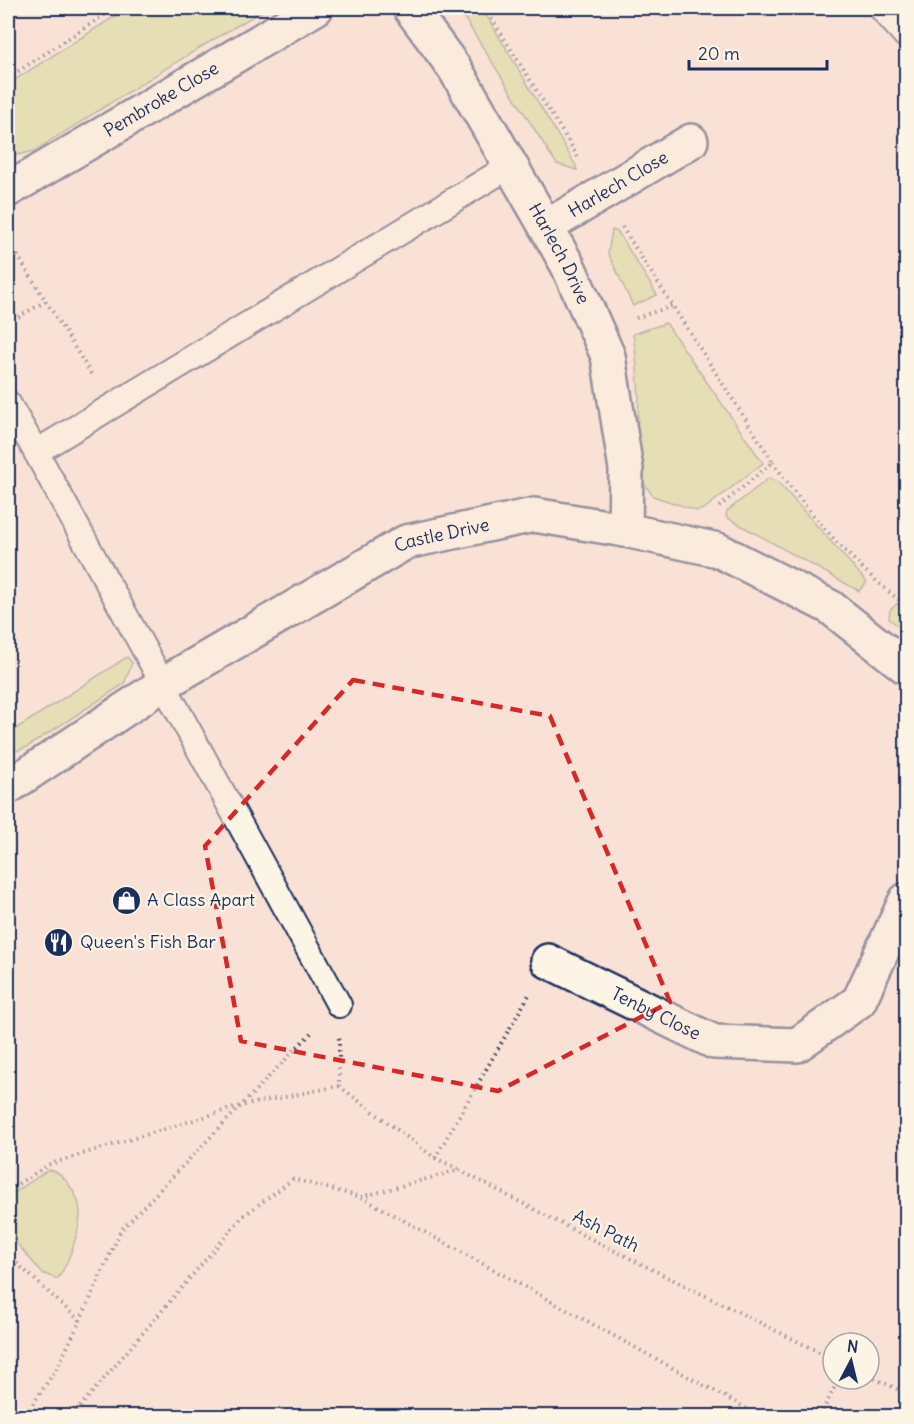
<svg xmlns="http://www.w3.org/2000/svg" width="914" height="1424" viewBox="0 0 914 1424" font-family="Delius,sans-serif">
  <rect width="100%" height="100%" fill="#f9e2d5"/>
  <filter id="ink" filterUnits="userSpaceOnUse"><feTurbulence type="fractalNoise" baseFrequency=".0167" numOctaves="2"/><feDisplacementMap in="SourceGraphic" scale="12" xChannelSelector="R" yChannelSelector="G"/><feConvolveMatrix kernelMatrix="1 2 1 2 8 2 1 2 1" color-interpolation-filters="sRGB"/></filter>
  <g filter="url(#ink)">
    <!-- green -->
    <g fill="#cfdb8e" stroke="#758576" stroke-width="1.5">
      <path d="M 128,8 L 268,8 C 188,52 112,103 34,151 L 13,156 L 8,155 L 8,84 Z"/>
      <polygon points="458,8 482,8 575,164 577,170 557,164 550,154"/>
      <polygon points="612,230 618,232 657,295 633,306 608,253"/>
      <polygon points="666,323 763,463 704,509 697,511 653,496 640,478 636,453 639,397 636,355 633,334"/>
      <polygon points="769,478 778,482 867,582 859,591 726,517 727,511"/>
      <polygon points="897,604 906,610 906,632 889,619 890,610"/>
      <polygon points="127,657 132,663 124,684 27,747 8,754 8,734"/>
      <path d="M 48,1170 C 57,1170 62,1176 67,1182 C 74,1191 80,1201 80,1212 C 80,1231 68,1266 57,1279 L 42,1273 L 8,1233 L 8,1197 Z"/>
    </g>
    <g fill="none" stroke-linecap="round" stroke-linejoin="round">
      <defs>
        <g id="lane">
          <polyline points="881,8 906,36"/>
          <polyline points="8,403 36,452 339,1005"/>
          <polyline points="36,452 510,166"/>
        </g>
        <g id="street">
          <path id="s1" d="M 410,8 L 455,69 L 546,227 L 568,266 L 608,356 L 626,469 L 625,530"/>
          <path id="s2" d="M 8,190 L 316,8"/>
          <path id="s3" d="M 546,227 L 691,141"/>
          <path id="s4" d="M 8,787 L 163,684 L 406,542 L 534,515 L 625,530 L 718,550 L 830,607 L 906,667"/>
          <path id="s5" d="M 548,961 L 714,1042 L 797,1045 L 859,1001 L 906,900"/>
        </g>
      </defs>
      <!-- lane casing -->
      <use href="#lane" stroke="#1b2f5e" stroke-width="28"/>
      <!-- street casing -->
      <use href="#street" stroke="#1b2f5e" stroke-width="38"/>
      <!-- path -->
      <g stroke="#1b2f5e" stroke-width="4" stroke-dasharray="1.5 4.5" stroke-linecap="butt">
        <polyline points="485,8 580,160"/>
        <polyline points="8,78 115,8"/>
        <polyline points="622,227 773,462 719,507"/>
        <polyline points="8,240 93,377"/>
        <polyline points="636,318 672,306"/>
        <polyline points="8,323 46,301"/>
        <path d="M 773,462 C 805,510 859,571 906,605"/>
        <polyline points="339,1038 339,1086 435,1158 459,1169"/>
        <polyline points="435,1158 529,995"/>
        <polyline points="8,1190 50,1164 240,1106 339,1086"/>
        <polyline points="361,1197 459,1170 585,1236 833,1359"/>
        <polyline points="8,1255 80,1321 57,1368 25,1416"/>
        <polyline points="80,1321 121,1230 313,1031"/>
        <polyline points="869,1376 906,1393"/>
        <polyline points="72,1416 242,1217 293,1179 361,1197 760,1416"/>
        <polyline points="820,1416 839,1379"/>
      </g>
      <!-- lane -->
      <use href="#lane" stroke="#fcf5e5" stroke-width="24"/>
      <!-- street -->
      <use href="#street" stroke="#fcf5e5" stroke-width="33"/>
    </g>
  </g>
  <!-- marked area -->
  <path d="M0 0H914V1424H0ZM 353,680 L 550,716 L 670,1002 L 498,1091 L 241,1041 L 205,846 Z" fill="#f9e2d5" fill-opacity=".55" fill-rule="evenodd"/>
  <path fill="none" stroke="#d62828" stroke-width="4.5" stroke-dasharray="12 8" stroke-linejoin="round" d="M 353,680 L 550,716 L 670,1002 L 498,1091 L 241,1041 L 205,846 Z"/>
  <!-- icons -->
  <defs>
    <symbol id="shop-disc" viewBox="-11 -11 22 22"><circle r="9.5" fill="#1b2f5e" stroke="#fcf5e5"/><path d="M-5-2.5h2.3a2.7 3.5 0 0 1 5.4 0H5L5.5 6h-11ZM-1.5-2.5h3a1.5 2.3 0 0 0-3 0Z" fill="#fff"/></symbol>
    <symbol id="restaurant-disc" viewBox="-11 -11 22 22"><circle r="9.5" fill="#1b2f5e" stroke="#fcf5e5"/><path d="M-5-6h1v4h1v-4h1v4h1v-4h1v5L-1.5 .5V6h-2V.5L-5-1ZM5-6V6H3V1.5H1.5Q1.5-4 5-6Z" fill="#fff"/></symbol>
  </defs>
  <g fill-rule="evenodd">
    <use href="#shop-disc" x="110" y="884" width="33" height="33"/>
    <use href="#restaurant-disc" x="42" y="926" width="33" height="33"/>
  </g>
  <g text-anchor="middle" stroke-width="4.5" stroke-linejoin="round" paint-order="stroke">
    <!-- street labels -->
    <g font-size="18" fill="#1b2f5e" stroke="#fcf5e5">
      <text dy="6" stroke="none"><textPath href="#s2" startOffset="178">Pembroke Close</textPath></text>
      <text dy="6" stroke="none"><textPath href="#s3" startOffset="84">Harlech Close</textPath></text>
      <text dy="6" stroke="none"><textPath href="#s1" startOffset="288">Harlech Drive</textPath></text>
      <text dy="6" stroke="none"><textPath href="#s4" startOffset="504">Castle Drive</textPath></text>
      <text dy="6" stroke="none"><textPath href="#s5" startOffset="120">Tenby Close</textPath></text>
      <text transform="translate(606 1231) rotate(27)" y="6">Ash Path</text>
    </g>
    <!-- poi labels -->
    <g font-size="18" fill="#1b2f5e" stroke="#fcf5e5" text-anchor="start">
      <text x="147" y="906">A Class Apart</text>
      <text x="80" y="948">Queen's Fish Bar</text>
    </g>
  </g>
  <!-- margin -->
  <rect width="914" height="1424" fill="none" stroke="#fcf5e5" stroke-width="30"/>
  <rect x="15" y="15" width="884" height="1394" fill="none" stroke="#1b2f5e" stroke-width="2" filter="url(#ink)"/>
  <!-- north arrow -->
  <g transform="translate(851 1361) rotate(7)"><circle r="28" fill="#fcf5e5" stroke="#a2a6af" stroke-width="1.5"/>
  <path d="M0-4.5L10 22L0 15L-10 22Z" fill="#1b2f5e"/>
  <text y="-9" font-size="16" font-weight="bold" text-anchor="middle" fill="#1b2f5e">N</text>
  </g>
  <!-- scale -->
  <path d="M689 60v9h138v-9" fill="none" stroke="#1b2f5e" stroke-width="3"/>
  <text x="698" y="60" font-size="18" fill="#1b2f5e" stroke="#fcf5e5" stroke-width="4.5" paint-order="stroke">20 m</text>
</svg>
